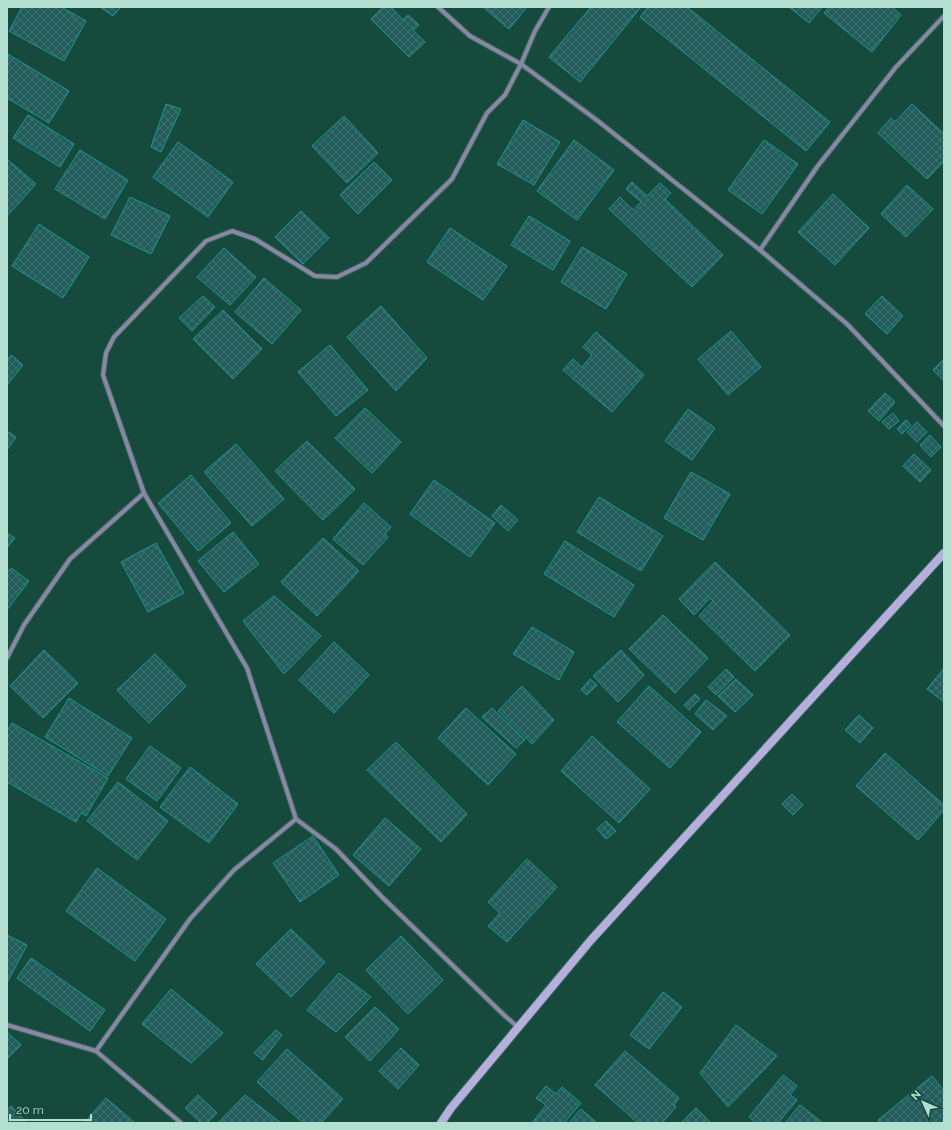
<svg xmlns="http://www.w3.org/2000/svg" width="951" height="1130" viewBox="0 0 951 1130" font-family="Raleway,sans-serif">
  <defs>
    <pattern id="building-cross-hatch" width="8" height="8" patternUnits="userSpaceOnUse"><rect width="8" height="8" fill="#225c5b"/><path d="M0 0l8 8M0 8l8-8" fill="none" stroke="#407372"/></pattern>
  </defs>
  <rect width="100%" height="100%" fill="#154a3d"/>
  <!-- building -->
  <g fill="url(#building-cross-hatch)" stroke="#1c9795">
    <polygon points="22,7 61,7 86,21 64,61 9,31"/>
    <polygon points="100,7 121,7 113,16"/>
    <polygon points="383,7 391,7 403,20 408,15 419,25 413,30 425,42 409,57 371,19"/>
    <polygon points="483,7 527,7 509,29"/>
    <polygon points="591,7 641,7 580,82 549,57"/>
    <polygon points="648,7 687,7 830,122 806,151 640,17"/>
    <polygon points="789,7 822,7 809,23"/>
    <polygon points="829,7 892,7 901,15 872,52 824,13"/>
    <polygon points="8,54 69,91 49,123 7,98"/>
    <polygon points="166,104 181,109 161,152 151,147"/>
    <polygon points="912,104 944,134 944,161 927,179 878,133 891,118 895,122"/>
    <polygon points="28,115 74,144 60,167 13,138"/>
    <polygon points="344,116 378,153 347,183 312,146"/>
    <polygon points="523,120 560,142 534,185 497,164"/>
    <polygon points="574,140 614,170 577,220 537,191"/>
    <polygon points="764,140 798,164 762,214 728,190"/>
    <polygon points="178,142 233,182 208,217 153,177"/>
    <polygon points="80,150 128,180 105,219 55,189"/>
    <polygon points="7,159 36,184 7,216"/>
    <polygon points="374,162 392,180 358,214 340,195"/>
    <polygon points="632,182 647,196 660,183 671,193 665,199 723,255 692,287 609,209 620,197 633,210 641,202 626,189"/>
    <polygon points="907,185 933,209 906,237 881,214"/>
    <polygon points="833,194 869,228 835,265 798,232"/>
    <polygon points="130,197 170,216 151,254 111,235"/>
    <polygon points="301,211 329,238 303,264 275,237"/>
    <polygon points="529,216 570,241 553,270 511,245"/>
    <polygon points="39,224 89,257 63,298 12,266"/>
    <polygon points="450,228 507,266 483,300 427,262"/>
    <polygon points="582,247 627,274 606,309 561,282"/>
    <polygon points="224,248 256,277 230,305 197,277"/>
    <polygon points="264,278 301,310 272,344 235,312"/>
    <polygon points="203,296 215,307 192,331 179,318"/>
    <polygon points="882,296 903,316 887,334 865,314"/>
    <polygon points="381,306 427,358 396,391 347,337"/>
    <polygon points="223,310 262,349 233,379 193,339"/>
    <polygon points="731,331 761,367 728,395 698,359"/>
    <polygon points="596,332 644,375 612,412 563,370 573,359 582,367 592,355 583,347"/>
    <polygon points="330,345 368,390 336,416 298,372"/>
    <polygon points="11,355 23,365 7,385 7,360"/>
    <polygon points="944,359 944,381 933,370"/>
    <polygon points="885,393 895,402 879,421 868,411"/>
    <polygon points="365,408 401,442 372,473 335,438"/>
    <polygon points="688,409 715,428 692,460 665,441"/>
    <polygon points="893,413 899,421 889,429 882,422"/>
    <polygon points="906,420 911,425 902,434 897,429"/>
    <polygon points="917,422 927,432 917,442 907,432"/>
    <polygon points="7,431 16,437 7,450"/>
    <polygon points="930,435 941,447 931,457 920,445"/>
    <polygon points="307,441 355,489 323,520 275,471"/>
    <polygon points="236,444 284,499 252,526 204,472"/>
    <polygon points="914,454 931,470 920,482 903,466"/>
    <polygon points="691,472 730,494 703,540 664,518"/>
    <polygon points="191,475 231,523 198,551 158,503"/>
    <polygon points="434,480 495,523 470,557 410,514"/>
    <polygon points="599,497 663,536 641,571 577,532"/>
    <polygon points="364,503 391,527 385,534 388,537 363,565 333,539"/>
    <polygon points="501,505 518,520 508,531 492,516"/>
    <polygon points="233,532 259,564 224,592 198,561"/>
    <polygon points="7,533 15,538 7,548"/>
    <polygon points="323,538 359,571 317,616 281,582"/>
    <polygon points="565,541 634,585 614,617 544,574"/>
    <polygon points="156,543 184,593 148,612 121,562"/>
    <polygon points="715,562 790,635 755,671 699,616 713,601 710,598 694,615 679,599"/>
    <polygon points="11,568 29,581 7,610 7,573"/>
    <polygon points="274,596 321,636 284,674 243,621"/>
    <polygon points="663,615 708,658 675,693 629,649"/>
    <polygon points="532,627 574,652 559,680 513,654"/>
    <polygon points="334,642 369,675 334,713 299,680"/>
    <polygon points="44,650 78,683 43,718 10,686"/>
    <polygon points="621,650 644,675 618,702 593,676"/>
    <polygon points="155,654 186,686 149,723 117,690"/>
    <polygon points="944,668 944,702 927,689"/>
    <polygon points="726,669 734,677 716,695 708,687"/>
    <polygon points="590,679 597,685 587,695 581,690"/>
    <polygon points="736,679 753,695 735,712 718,696"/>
    <polygon points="522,686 554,720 532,744 498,711"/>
    <polygon points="649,686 701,732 670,768 617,722"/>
    <polygon points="695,694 700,699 689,710 684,705"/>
    <polygon points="69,698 132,738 108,776 45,737"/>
    <polygon points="706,700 727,716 713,730 695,714"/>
    <polygon points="466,708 516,754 488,785 438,738"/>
    <polygon points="492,708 525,740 516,748 482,717"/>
    <polygon points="859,715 873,728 860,743 845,730"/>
    <polygon points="12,723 108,778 86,816 81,813 76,822 7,782 7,731"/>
    <polygon points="592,736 650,789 619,823 561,771"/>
    <polygon points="396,742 467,814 441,842 367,770"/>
    <polygon points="150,746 181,768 157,801 126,779"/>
    <polygon points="885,753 944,805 944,810 918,840 856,786"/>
    <polygon points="190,767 238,804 209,843 160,807"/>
    <polygon points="118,782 168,821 137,860 87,821"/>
    <polygon points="792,794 803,805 793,815 782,804"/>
    <polygon points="385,818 421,849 389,886 353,855"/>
    <polygon points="606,821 616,831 606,839 597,829"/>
    <polygon points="313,836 339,875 300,902 273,863"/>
    <polygon points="527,859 557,887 507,942 488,926 500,913 488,902"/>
    <polygon points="97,868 166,919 135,961 66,911"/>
    <polygon points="291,929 325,962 291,997 256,964"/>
    <polygon points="7,935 27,945 7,983"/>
    <polygon points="401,936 443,980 408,1014 366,970"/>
    <polygon points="31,958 105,1010 90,1031 17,978"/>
    <polygon points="339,973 371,997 336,1032 307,1010"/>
    <polygon points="171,989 223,1033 191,1063 142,1024"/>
    <polygon points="663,992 682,1007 649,1049 630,1035"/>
    <polygon points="375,1007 399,1029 370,1061 345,1037"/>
    <polygon points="736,1025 777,1056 728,1107 700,1073"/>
    <polygon points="276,1030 282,1035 263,1060 254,1053"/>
    <polygon points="8,1033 21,1045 7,1059 7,1034"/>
    <polygon points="401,1048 419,1065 398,1089 379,1071"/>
    <polygon points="287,1049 343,1099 321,1123 303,1123 257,1082"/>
    <polygon points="625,1051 679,1098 674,1105 676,1107 662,1123 638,1123 595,1085"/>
    <polygon points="783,1075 797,1086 790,1095 797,1100 778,1123 756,1123 749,1117"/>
    <polygon points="932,1076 944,1091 944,1123 880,1123 878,1120"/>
    <polygon points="546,1086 556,1094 562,1087 581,1103 564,1123 532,1123 546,1105 536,1098"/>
    <polygon points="198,1095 217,1113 207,1123 201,1123 185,1108"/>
    <polygon points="245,1095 281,1123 218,1123"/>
    <polygon points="106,1098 135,1123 84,1123"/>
    <polygon points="800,1105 823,1123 785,1123"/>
    <polygon points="11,1106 27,1123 7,1123 7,1110"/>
    <polygon points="696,1108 711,1123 681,1123"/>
    <polygon points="581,1109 597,1123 569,1123"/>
  </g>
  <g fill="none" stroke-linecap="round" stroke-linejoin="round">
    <defs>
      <g id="minor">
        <polyline points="438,7 470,36 521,64 598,121 760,250 847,324 944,426"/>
        <polyline points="760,250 817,167 896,67 944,16"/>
        <polyline points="7,658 24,625 70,559 144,493"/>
        <polyline points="7,1025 96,1051 181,1123"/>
        <polyline points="518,1027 505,1016 382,897 336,849 296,819 247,668 144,493 103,375 106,353 114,337 206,241 232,231 255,239 315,276 337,277 366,263 452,179 487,113 505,95 521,64 535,31 549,7"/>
        <polyline points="96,1051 190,919 234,870 296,819"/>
      </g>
      <polyline id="secondary" points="441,1123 451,1108 591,940 944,553"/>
    </defs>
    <!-- minor casing -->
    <use href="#minor" stroke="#35685a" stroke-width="6"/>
    <!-- secondary casing -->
    <use href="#secondary" stroke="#35685a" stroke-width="10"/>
    <!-- minor -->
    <use href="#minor" stroke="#8c86a5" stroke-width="4"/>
    <!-- secondary -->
    <use href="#secondary" stroke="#b6aedd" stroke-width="8"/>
  </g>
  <!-- border -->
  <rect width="951" height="1130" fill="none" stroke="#b3dfd0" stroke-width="16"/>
  <!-- north arrow -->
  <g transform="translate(923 1102) rotate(315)" stroke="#154a3d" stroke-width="3" paint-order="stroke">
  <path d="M0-3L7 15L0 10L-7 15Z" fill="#b3dfd0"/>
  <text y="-6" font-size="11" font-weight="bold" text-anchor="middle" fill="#b3dfd0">N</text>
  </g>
  <!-- scale -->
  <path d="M10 1114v6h81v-6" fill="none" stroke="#b3dfd0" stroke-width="2"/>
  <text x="16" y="1114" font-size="12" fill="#b3dfd0" stroke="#154a3d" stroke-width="3" paint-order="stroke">20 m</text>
</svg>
